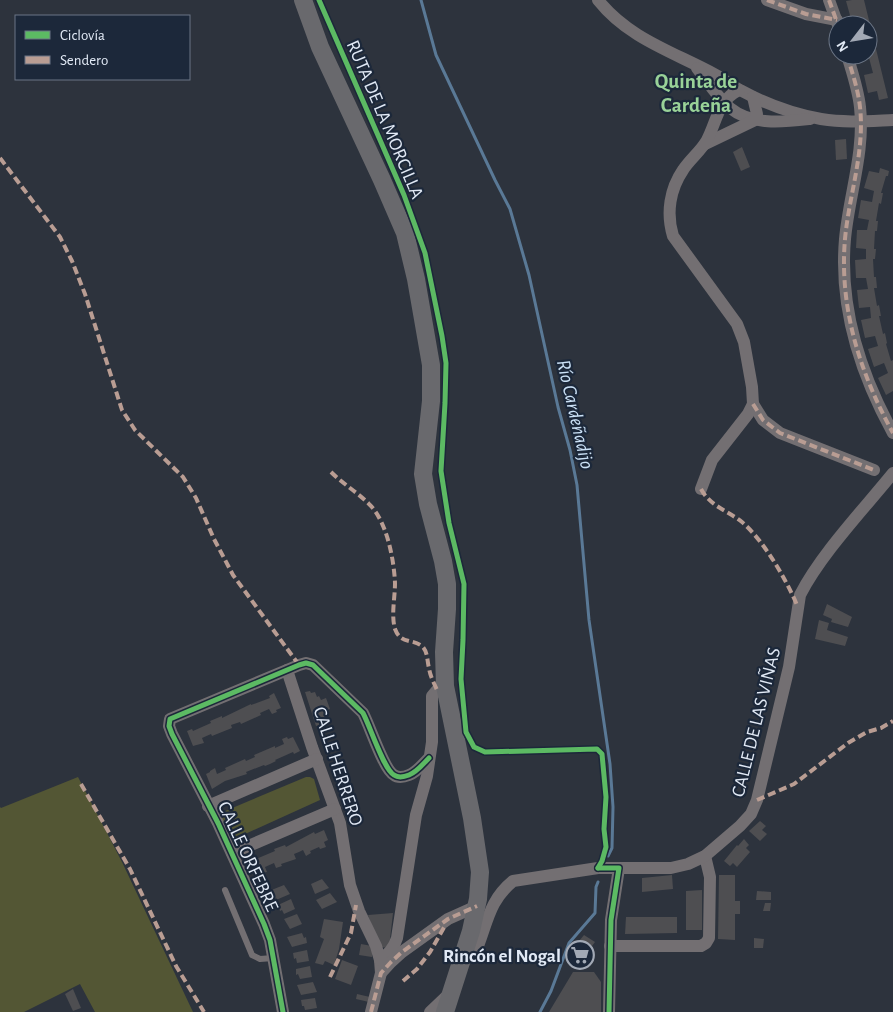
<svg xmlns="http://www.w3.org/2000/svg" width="893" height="1012" viewBox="0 0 893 1012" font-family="'Alegreya Sans',sans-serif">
  <rect width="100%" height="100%" fill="#2d333d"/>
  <!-- green -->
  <g fill="#535634">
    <polygon points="78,777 122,862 193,1012 95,1012 80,984 24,1012 0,1012 0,807 1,808"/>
    <polygon points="306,777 310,777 314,779 320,800 232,840 218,814"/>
  </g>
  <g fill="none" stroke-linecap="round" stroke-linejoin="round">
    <!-- stream -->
    <g stroke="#5a7996" stroke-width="3">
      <polyline points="421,0 436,55 495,180 510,209 529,275 558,407 570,450 577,485 589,620 610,764 613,807 612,848 608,856"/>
      <polyline points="540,1012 551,991 569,943 595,913 596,887 598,882"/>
    </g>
  </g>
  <!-- building -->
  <g fill="#4e4e51">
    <polygon points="852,0 864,0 888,98 879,100 877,91 868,93 864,75 873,73 868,54 868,25 861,25 860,17 851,19 846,1"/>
    <polygon points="846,139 847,159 836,160 835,140"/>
    <polygon points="742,147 750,167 741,171 733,152"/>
    <polygon points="880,168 889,171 888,176 886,176 881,193 883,193 881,204 879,203 876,221 878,221 877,231 875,231 874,249 876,249 875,259 873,259 874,277 876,277 877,288 874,288 877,306 879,305 881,316 879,316 883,334 885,333 887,343 886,344 891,361 893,360 893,391 886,395 878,378 888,373 884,363 874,367 868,349 878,346 875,336 865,338 861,320 871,318 870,307 859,308 857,290 868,289 866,278 856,278 855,260 866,259 866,249 856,248 857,230 867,230 869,220 858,218 861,200 872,202 874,191 864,188 869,171 879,173"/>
    <polygon points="827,604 852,617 848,627 831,622 832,619 823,615"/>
    <polygon points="819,620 829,623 827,630 848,637 845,646 815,639"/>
    <polygon points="310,691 311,693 315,692 317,697 319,696 321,700 326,698 330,709 324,711 325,720 321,721 322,724 316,726 305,692"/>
    <polygon points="274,693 281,708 276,710 277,712 272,714 269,709 260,713 261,715 241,724 240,722 231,725 232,728 212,736 211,734 202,738 204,743 193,746 187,731 192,729 193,731 211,723 210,721 222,716 222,718 251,704 251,705 270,698 269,696"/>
    <polygon points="287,737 288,739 293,737 300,751 294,754 293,752 275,760 276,761 270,764 265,766 264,765 246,772 247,774 225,781 212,789 206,774 210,772 210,771 215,768 217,774 226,770 225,768 245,759 246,761 255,757 254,755 275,746 275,748 284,744 282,739"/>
    <polygon points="760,821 766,826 762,830 767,834 760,841 749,831"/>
    <polygon points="324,830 328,840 324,842 326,847 320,849 319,847 310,851 311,853 306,856 303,850 299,852 294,854 296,859 281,864 282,866 276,868 274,863 265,867 267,872 256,874 250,860 255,857 256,859 275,851 274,849 285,845 286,847 314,832 315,834"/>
    <polygon points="744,839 749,845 746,848 750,852 737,867 733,863 730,866 724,861 737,845 738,846"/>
    <polygon points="672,875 673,889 642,892 642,878"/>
    <polygon points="719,875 735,875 735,901 740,901 740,914 735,914 735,940 718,939"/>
    <polygon points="322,879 329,888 315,894 311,884"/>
    <polygon points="284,885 290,894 276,900 269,891"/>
    <polygon points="702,890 702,930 686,930 686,891"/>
    <polygon points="757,891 771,892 771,900 756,900"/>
    <polygon points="330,893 337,902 322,909 316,900"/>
    <polygon points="291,899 295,909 284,914 282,910 280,911 278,905"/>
    <polygon points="765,903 771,903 770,911 763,911"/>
    <polygon points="393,913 389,948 379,947 368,915"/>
    <polygon points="297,914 302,924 290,929 284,919"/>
    <polygon points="626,917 677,917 677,933 625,934"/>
    <polygon points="324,919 343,922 339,949 334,965 325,961 323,965 315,963 324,939 320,937"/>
    <polygon points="302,933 304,938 306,937 307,943 292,947 287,937"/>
    <polygon points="584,935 595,942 579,963 570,957 581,942 579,941"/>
    <polygon points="754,938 764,939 763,948 754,948"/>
    <polygon points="361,944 372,946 372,957 359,955"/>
    <polygon points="307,950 309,961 297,963 296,958 294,959 293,953"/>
    <polygon points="342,960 358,966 351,985 335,979"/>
    <polygon points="310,966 312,977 300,979 298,974 296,975 296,969"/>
    <polygon points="573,972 594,972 601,982 601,1012 549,1012"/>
    <polygon points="313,982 317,992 301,995 297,985"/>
    <polygon points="73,989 81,1008 73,1011 65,994"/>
    <polygon points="357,994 370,997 369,1002 356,999"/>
    <polygon points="315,998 317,1008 305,1010 304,1006 302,1006 301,1000"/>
  </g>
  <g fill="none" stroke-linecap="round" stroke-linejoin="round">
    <!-- lane -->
    <polyline stroke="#736f72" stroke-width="6" points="225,890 252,955 260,959 273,958"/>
    <!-- street -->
    <g stroke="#736f72" stroke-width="12">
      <path d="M 598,0 C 629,39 674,52 716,75 C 725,80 733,87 742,91 C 766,104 794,114 821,119 C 845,123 869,121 893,120"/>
      <polyline points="767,0 806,14 837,20"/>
      <polyline points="829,0 838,25"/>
      <path d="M 847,55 C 852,72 858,89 860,107 C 865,152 849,195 845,239 C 839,308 860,373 893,433"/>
      <path d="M 697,68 C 707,81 717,97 730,108 C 752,126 784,122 810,119"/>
      <polyline points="705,144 755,120 757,114 753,97"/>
      <polyline points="753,404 763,420 780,433 874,470"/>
      <path d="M 701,489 L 712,460 L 748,414 L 753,404 L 752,387 L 744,342 L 737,324 L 673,236 C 666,213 670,189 683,170 C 690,159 701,151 707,140 C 717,121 718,100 739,90"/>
      <polyline points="287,670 312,747 340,823 350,885 359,911 376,946 380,960 381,973"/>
      <polyline points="208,806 317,759"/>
      <polyline points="232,853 335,809"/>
      <polyline points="610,946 701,946 706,943 709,938 710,877 705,856"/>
      <path d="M 465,951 L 478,946 C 488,920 490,900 513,881 L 598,868 L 671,868 L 688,864 L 705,856 L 740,826 L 751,814 L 757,800 L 789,667 L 800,595 C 821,554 863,510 893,473"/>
      <path d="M 380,960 C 389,954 394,948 397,938 L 416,815 L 427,776 L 432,742 L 432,696 L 437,690 L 445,686"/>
      <path d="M 283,1012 L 270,940 L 264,924 L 218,823 L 172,734 L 169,726 L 170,719 L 299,665 L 306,663 L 313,665 L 363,713 C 370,726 384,770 394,775 C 398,778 404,777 409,775 C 417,772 423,764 429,758"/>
      <polyline points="371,1012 381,973 391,962 402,952 448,919 477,906"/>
      <polyline points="430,1012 450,993"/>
      <polyline points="609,1012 611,920 619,868"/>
    </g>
    <!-- secondary -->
    <polyline stroke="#69696d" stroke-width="18" points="303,0 320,47 382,180 405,233 416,279 431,365 431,401 423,474 428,504 443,561 447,584 447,609 444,652 445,686 472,818 480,872 478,899 471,931 445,1012"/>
    <!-- quiet -->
    <g stroke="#b99d93" stroke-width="4" stroke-dasharray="8 4" stroke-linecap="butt">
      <polyline points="767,0 806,14 837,20"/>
      <polyline points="829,0 838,25"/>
      <path d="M 847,55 C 852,72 858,89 860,107 C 865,152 849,195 845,239 C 839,308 860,373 893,433"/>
      <polyline points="0,158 60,237 72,261 85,294 122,410 135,430 183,477 196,498 214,539 233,575 299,665"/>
      <polyline points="753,404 763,420 780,433 874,470"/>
      <path d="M 331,472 C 343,484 357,492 369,504 C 387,521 394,560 395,583 C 395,598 391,615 395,629 C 401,645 413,638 423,647 C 428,653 427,661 429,668 C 430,676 434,683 437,690"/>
      <path d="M 701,489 C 710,506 728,511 742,522 C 764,541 786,579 797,605"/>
      <polyline points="81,784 130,869 176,966 204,1012"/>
      <polyline points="757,800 794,784 848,743 867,732 881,728 893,721"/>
      <polyline points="330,977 351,933 356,905"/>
      <polyline points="403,981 417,969 430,952 446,924"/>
      <polyline points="371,1012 381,973 391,962 402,952 448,919 477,906"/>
    </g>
    <defs>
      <g id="cycleway">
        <polyline points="319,0 404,195 425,253 442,336 446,363 445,403 441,471 449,523 464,584 463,640 461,679 466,732 474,747 485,752 597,749 602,754 606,797 604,829 606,847 602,861 598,868"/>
        <polyline points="598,868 619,868 611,920 609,1012"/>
        <path d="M 283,1012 L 270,940 L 264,924 L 218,823 L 172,734 L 169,726 L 170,719 L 299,665 L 306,663 L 313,665 L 363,713 C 370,726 384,770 394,775 C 398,778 404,777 409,775 C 417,772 423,764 429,758"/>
      </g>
    </defs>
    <!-- cycleway casing -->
    <use href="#cycleway" stroke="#1c283a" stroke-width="8"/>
    <!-- cycleway -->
    <use href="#cycleway" stroke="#5cba63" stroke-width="5"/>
  </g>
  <!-- icons -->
  <defs>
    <symbol id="supermarket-ring" viewBox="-11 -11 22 22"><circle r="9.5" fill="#1c283a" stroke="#a2a9b5" stroke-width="1.5"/><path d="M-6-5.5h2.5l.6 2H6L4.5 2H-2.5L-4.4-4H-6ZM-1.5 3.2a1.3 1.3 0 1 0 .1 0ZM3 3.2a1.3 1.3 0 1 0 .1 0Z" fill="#a2a9b5"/></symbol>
  </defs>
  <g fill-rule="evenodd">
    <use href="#supermarket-ring" x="564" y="939" width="32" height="32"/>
  </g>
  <g text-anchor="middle" stroke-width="4.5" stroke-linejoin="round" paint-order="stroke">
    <!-- street labels -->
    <g font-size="19" fill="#e1e9f5" stroke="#1c283a">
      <text transform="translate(386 119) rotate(67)" y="7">RUTA DE LA MORCILLA</text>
      <text transform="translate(755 722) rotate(-76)" y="7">CALLE DE LAS VIÑAS</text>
      <text transform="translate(339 766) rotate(72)" y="7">CALLE HERRERO</text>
      <text transform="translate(249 856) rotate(65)" y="7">CALLE ORFEBRE</text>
    </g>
    <!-- poi labels -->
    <g font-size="19" font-weight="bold" fill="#e1e9f5" stroke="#1c283a" text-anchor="end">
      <text x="561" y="962">Rincón el Nogal</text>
    </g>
    <!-- water labels -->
    <g font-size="20" font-style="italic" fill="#cbe1f6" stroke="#1c283a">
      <text transform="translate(576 414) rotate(77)" y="7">Río Cardeñadijo</text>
    </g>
    <!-- quarter labels -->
    <g font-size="21" font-weight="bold" fill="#99d298" stroke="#1c283a">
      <text x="696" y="88">Quinta de<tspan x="696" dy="24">Cardeña</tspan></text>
    </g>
  </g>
  <!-- legend -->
  <rect x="15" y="15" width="175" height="65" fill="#1c283a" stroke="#6b7585"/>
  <rect x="25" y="31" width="25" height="8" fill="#5cba63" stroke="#6b7585"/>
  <text x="60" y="40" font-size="15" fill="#e1e9f5">Ciclovía</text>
  <rect x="25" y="56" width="25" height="8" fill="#b99d93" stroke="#6b7585"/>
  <text x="60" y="65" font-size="15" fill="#e1e9f5">Sendero</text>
  <!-- north arrow -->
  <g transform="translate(853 40) rotate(239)"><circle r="24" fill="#1c283a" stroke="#6b7585"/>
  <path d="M0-4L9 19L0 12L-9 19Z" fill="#a2a9b5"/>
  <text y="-8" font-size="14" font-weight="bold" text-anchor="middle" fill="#e1e9f5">N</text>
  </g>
</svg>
